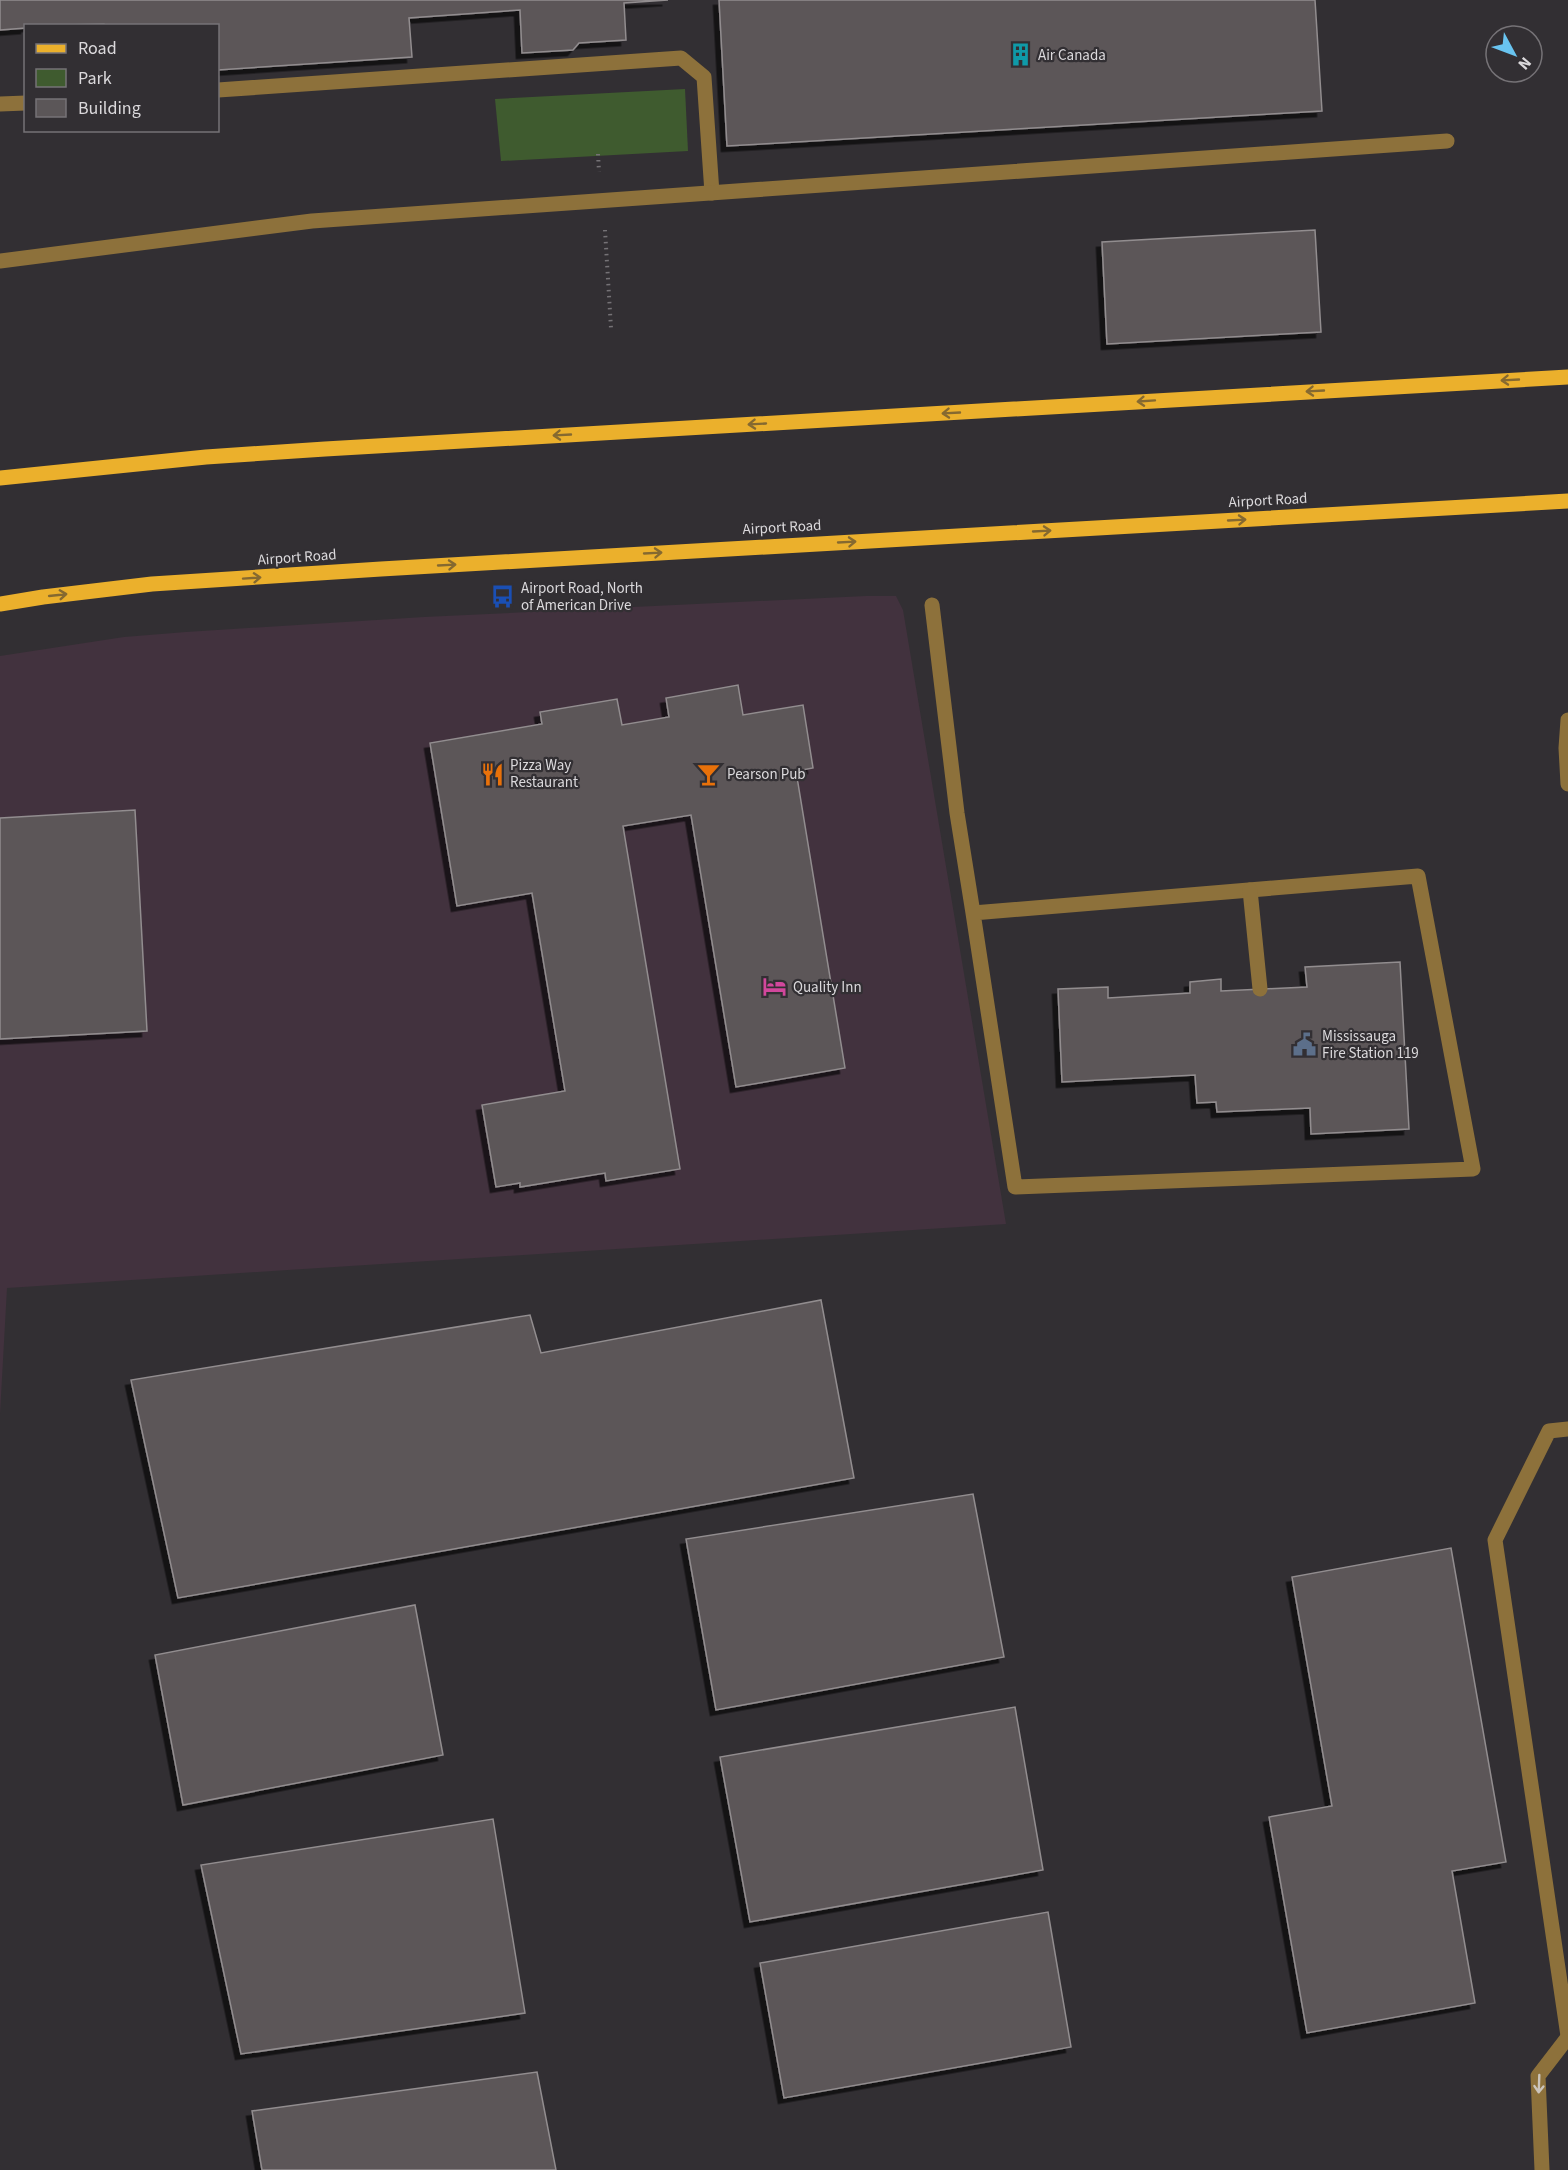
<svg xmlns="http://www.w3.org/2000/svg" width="1568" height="2170" viewBox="0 0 1568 2170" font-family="'Source Sans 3',sans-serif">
  <defs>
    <filter id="shadow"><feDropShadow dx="-5.5" dy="5.5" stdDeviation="0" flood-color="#0009"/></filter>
  </defs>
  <rect width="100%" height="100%" fill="#322f33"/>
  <!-- commercial -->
  <polygon fill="#42323e" points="866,596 896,596 903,610 1006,1224 7,1288 0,1414 0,656 124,637 186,632 424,617"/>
  <!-- green -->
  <polygon fill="#3f5b2f" points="685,89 688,151 501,161 495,99"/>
  <!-- building -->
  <g fill="#5b5658" stroke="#928d8f" stroke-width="1.5" filter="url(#shadow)">
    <polygon points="0,0 668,0 624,3 626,40 579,43 573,50 522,53 520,10 409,18 412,57 218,70 218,26 105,26 104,24 26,26 26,28 0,30"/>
    <polygon points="719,0 1315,0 1322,111 727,146"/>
    <polygon points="1315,230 1321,332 1107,344 1102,242"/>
    <polygon points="738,685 743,715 803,705 813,768 796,771 845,1068 736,1087 691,815 623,826 680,1169 606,1181 605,1173 520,1187 520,1183 496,1187 482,1105 565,1091 532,893 457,906 430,743 542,724 540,712 617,699 622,725 669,717 666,698"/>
    <polygon points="135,810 147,1031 0,1039 0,818"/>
    <polygon points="1400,962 1409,1129 1311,1134 1310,1108 1217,1112 1216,1102 1197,1103 1195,1075 1062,1082 1058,989 1108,987 1108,998 1190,993 1190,982 1221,979 1221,991 1307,987 1305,967"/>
    <polygon points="821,1300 854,1478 178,1598 131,1380 530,1315 541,1353"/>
    <polygon points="973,1494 1004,1657 716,1710 686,1539"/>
    <polygon points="1451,1548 1506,1862 1452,1871 1475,2003 1307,2033 1269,1817 1332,1806 1292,1577"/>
    <polygon points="415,1605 443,1755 183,1805 155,1655"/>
    <polygon points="1015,1707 1043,1870 750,1922 720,1757"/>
    <polygon points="493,1819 525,2013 241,2054 201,1865"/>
    <polygon points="1048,1912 1071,2047 784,2098 760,1963"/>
    <polygon points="537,2072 556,2170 262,2170 252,2111"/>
  </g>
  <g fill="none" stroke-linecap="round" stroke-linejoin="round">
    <!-- path -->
    <g stroke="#757276" stroke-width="4" stroke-dasharray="1.5 4.5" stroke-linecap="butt">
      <polyline points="598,154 599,172"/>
      <polyline points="605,230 611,328"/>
    </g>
    <!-- minor -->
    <g stroke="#8d713b" stroke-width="15">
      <polyline points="218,90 681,58 704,77 712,193"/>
      <polyline points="0,104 26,103"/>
      <polyline points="0,261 312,221 1447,141"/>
      <polyline points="932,605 957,813 973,913 1418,876 1473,1169 1015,1187 973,913"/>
      <polyline points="1568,720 1566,748 1568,784"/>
      <polyline points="1250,890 1260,989"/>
      <polyline points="1568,1429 1549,1431 1495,1540 1568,2036"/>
      <polyline points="1542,2170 1538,2076 1568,2037"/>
    </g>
    <!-- major -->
    <g stroke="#ebb02c" stroke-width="15">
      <polyline points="0,478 206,457 325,449 1568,377"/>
      <polyline points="0,604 43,597 152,584 381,569 1568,501"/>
    </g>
  </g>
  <!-- one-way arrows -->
  <defs><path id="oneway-shaft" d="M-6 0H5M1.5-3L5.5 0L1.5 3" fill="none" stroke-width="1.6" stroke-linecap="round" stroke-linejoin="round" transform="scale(1.5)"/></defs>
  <g stroke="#856930">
    <use href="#oneway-shaft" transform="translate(1510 380) rotate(177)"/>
    <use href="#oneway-shaft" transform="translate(1315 391) rotate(177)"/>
    <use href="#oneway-shaft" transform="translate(1146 401) rotate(176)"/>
    <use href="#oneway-shaft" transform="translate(951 413) rotate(177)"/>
    <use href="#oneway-shaft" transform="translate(757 424) rotate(177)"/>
    <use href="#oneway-shaft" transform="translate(562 435) rotate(177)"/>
    <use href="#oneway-shaft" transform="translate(1237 520) rotate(-3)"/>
    <use href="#oneway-shaft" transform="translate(1042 531) rotate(-3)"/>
    <use href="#oneway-shaft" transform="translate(847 542) rotate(-3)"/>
    <use href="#oneway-shaft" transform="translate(653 553) rotate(-3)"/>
    <use href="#oneway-shaft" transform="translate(447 565) rotate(-3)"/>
    <use href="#oneway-shaft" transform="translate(252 578) rotate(-4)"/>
    <use href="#oneway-shaft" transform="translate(58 595) rotate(-6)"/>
  </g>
  <use stroke="#cbc4bc" href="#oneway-shaft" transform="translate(1539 2084) rotate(92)"/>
  <!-- icons -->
  <defs>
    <symbol id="building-bare" viewBox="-9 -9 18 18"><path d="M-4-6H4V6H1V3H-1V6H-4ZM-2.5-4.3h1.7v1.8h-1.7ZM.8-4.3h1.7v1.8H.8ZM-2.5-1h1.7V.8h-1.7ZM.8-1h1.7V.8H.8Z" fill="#0f9aa8" stroke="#322f33" stroke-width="2.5" paint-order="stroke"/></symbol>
    <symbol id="bus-bare" viewBox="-9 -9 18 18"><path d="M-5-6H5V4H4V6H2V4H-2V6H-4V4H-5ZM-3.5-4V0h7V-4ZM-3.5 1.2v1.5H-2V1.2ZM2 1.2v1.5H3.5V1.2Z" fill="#1a4fb4" stroke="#322f33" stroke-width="2.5" paint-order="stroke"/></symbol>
    <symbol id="restaurant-bare" viewBox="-9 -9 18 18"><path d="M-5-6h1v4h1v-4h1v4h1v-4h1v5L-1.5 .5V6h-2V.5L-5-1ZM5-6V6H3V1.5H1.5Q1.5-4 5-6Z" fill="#e8710a" stroke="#322f33" stroke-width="2.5" paint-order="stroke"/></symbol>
    <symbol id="bar-bare" viewBox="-9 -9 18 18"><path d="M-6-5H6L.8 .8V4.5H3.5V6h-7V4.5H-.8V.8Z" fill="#e8710a" stroke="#322f33" stroke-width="2.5" paint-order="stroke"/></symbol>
    <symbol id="hotel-bare" viewBox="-9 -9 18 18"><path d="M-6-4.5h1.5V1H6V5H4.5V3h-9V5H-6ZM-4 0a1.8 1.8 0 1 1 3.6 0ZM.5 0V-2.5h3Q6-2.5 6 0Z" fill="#d1479c" stroke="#322f33" stroke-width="2.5" paint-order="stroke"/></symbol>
    <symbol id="civic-bare" viewBox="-9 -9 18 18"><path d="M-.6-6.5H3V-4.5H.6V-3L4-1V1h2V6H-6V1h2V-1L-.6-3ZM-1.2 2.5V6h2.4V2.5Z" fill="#5c6f8a" stroke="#322f33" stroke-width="2.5" paint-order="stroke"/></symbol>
  </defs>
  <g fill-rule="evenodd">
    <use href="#building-bare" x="1004" y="38" width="33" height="33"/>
    <use href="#bus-bare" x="486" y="580" width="33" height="33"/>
    <use href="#restaurant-bare" x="476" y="758" width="33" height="33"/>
    <use href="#bar-bare" x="692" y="758" width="33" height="33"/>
    <use href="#hotel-bare" x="758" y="970" width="33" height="33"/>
    <use href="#civic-bare" x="1288" y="1028" width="33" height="33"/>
  </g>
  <g text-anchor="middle" stroke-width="4.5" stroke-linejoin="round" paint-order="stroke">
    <!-- poi labels -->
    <g font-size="15" fill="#dbd9dc" stroke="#322f33" text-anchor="start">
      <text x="1038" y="60">Air Canada</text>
      <text x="521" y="593">Airport Road, North<tspan x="521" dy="17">of American Drive</tspan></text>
      <text x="510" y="770">Pizza Way<tspan x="510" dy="17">Restaurant</tspan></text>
      <text x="727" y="779">Pearson Pub</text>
      <text x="793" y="992">Quality Inn</text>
      <text x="1322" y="1041">Mississauga<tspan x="1322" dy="17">Fire Station 119</tspan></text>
    </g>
    <!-- street labels -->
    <g font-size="15" fill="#dbd9dc" stroke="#322f33">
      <text transform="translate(1268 500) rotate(-3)" y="5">Airport Road</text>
      <text transform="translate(782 527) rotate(-3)" y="5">Airport Road</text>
      <text transform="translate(297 557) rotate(-4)" y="5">Airport Road</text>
    </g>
  </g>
  <!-- legend -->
  <rect x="24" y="24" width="195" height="108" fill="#322f33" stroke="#767377" stroke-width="1.5"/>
  <rect x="36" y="44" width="30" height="9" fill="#ebb02c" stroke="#767377" stroke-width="1.5"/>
  <text x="78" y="54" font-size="18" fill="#dbd9dc">Road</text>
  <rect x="36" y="69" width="30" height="18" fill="#3f5b2f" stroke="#767377" stroke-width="1.5"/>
  <text x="78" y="84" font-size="18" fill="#dbd9dc">Park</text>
  <rect x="36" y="99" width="30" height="18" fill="#5b5658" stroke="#767377" stroke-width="1.5"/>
  <text x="78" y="114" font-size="18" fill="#dbd9dc">Building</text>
  <!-- north arrow -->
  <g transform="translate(1514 54) rotate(131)"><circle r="28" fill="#322f33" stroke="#767377" stroke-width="1.5"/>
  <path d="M0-4.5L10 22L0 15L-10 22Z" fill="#69c4f0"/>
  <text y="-9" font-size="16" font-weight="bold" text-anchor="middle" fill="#dbd9dc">N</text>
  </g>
</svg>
